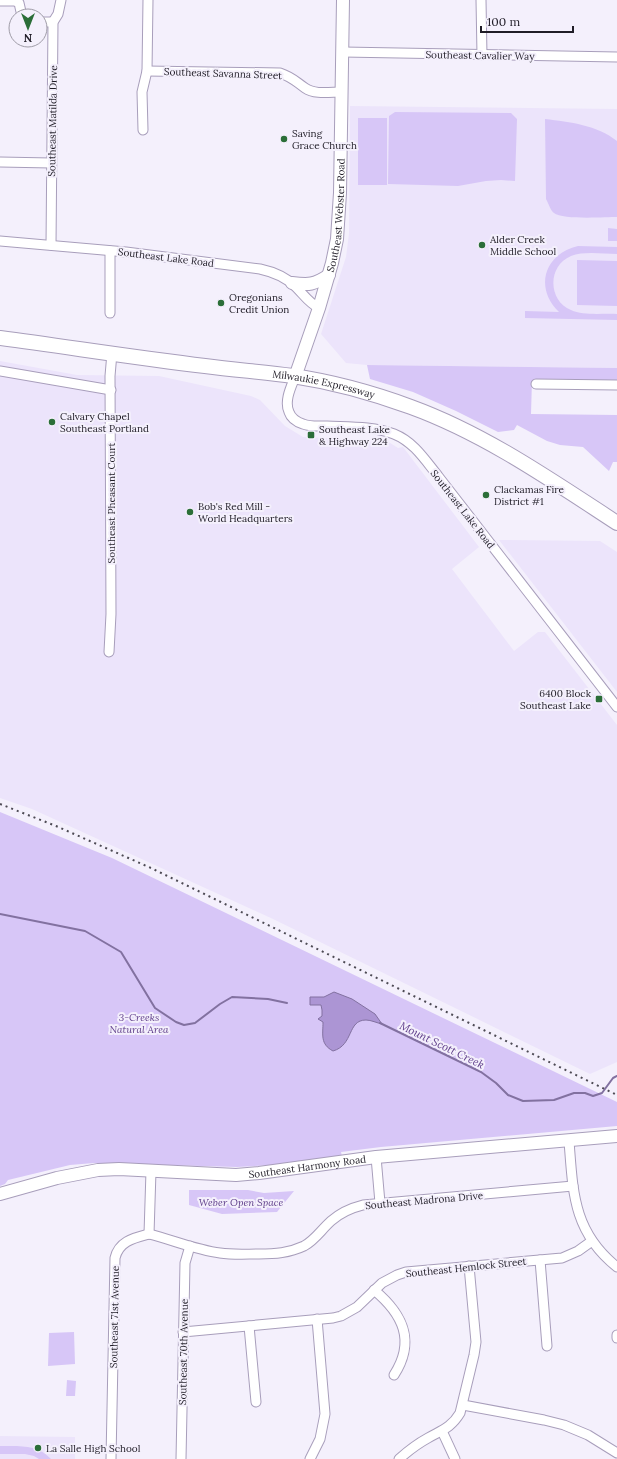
<svg xmlns="http://www.w3.org/2000/svg" width="617" height="1459" viewBox="0 0 617 1459" font-family="Lora,serif">
  <rect width="100%" height="100%" fill="#f4f0fc"/>
  <!-- built -->
  <g fill="#ece4fb">
    <polygon points="350,106 617,109 617,368 367,365 346,363 321,334 346,257 349,233"/>
    <polygon points="0,361 77,375 159,376 251,396 260,400 285,426 303,437 387,441 398,448 403,447 479,547 452,569 514,651 538,632 545,632 617,725 617,1062 590,1074 273,919 32,809 0,798"/>
    <polygon points="499,540 600,541 617,552 617,692"/>
    <polygon points="0,1436 75,1437 75,1459 0,1459"/>
  </g>
  <!-- green -->
  <g fill="#d7c6f7">
    <polygon points="395,112 511,113 517,119 515,181 501,180 486,181 458,186 388,184 389,116"/>
    <rect x="358" y="118" width="29" height="67"/>
    <path d="M 545,119 C 570,122 597,125 617,141 L 617,217 C 605,217 562,220 554,213 C 550,210 549,204 546,199 Z"/>
    <polygon points="608,228 617,229 617,241 608,241"/>
    <path d="M 578,246 L 617,247 L 617,254 C 603,254 584,251 571,256 C 547,266 548,301 571,310 C 584,316 603,313 617,314 L 617,320 L 525,318 L 525,311 L 559,312 C 534,288 544,254 578,246 Z"/>
    <polygon points="577,260 617,261 617,306 577,305"/>
    <polygon points="367,365 617,368 617,381 532,380 531,414 617,415 617,462 613,462 609,471 583,447 560,445 547,441 517,425 514,430 498,432 456,411 413,392 370,379"/>
    <polygon points="0,812 112,858 617,1102 617,1126 381,1147 341,1152 342,1156 272,1165 237,1167 94,1163 70,1165 8,1180 5,1184 0,1186"/>
    <polygon points="189,1190 248,1190 264,1193 294,1191 277,1212 222,1214 189,1205"/>
    <polygon points="74,1332 75,1364 48,1366 49,1333"/>
    <polygon points="67,1380 76,1381 75,1396 66,1396"/>
    <path d="M 0,1446 C 18,1446 38,1444 51,1459 L 39,1459 L 34,1456 L 25,1454 L 0,1454 Z"/>
  </g>
  <!-- water -->
  <path fill="#ac95d4" stroke="#8271a0" d="M 334,992 L 352,999 L 375,1014 L 382,1024 C 377,1023 371,1020 366,1020 C 347,1020 354,1045 333,1051 C 320,1044 323,1035 323,1022 L 318,1019 L 322,1016 L 322,1010 L 321,1005 L 310,1005 L 310,997 L 324,997 Z"/>
  <g fill="none" stroke-linecap="round" stroke-linejoin="round">
    <!-- stream -->
    <g stroke="#8271a0" stroke-width="2">
      <polyline points="0,914 85,931 121,952 155,1008 176,1022 184,1025 195,1023 220,1004 232,997 268,999 287,1003"/>
      <polyline points="380,1023 481,1072 496,1083 508,1095 523,1101 554,1100 574,1093 585,1093 593,1096 602,1093 613,1078 617,1076"/>
    </g>
    <defs>
      <g id="minor">
        <polyline points="481,0 482,55"/>
        <polyline points="0,1 15,1 19,3 22,16"/>
        <polyline points="40,22 53,22"/>
        <polyline points="343,52 617,57"/>
        <path d="M 147,71 L 280,73 C 292,77 295,81 305,88 C 315,95 330,92 342,92"/>
        <polyline points="143,130 142,92 147,71 148,0"/>
        <polyline points="0,162 51,163"/>
        <path d="M 0,241 L 126,252 L 260,269 C 274,272 286,277 296,287 C 304,295 309,303 319,308"/>
        <polyline points="51,245 53,22 58,14 61,0"/>
        <polyline points="110,251 110,313"/>
        <polyline points="0,371 111,390"/>
        <path d="M 295,377 C 291,387 284,401 289,412 C 291,418 297,422 303,424 C 310,427 319,426 327,426 C 349,427 373,426 394,434 C 414,442 425,460 438,476 L 617,707"/>
        <polyline points="536,384 617,385"/>
        <polyline points="109,652 111,614 110,376 112,353"/>
        <path d="M 569,1141 C 573,1192 573,1232 617,1267"/>
        <polyline points="376,1157 380,1203"/>
        <path d="M 149,1234 C 173,1240 196,1250 220,1253 C 233,1255 246,1254 259,1254 C 275,1254 289,1253 304,1246 C 315,1240 321,1230 331,1221 C 340,1213 351,1208 363,1205 L 573,1186"/>
        <polyline points="149,1234 151,1171"/>
        <polyline points="540,1260 547,1346"/>
        <path d="M 374,1290 C 403,1314 416,1341 394,1375"/>
        <polyline points="249,1326 256,1402"/>
        <polyline points="183,1332 333,1318 341,1316 357,1307 382,1283 397,1275 406,1272 562,1258 578,1251 592,1241"/>
        <polyline points="617,1335 617,1338"/>
        <polyline points="463,1405 544,1420 564,1425 588,1435 617,1453"/>
        <polyline points="442,1431 455,1459"/>
        <path d="M 111,1459 L 115,1258 C 119,1241 134,1238 149,1234"/>
        <polyline points="181,1459 185,1263 190,1246"/>
        <polyline points="310,1459 320,1439 325,1414 317,1319"/>
        <path d="M 399,1459 C 408,1451 417,1444 428,1438 C 442,1430 451,1428 460,1413 L 474,1355 L 476,1342 L 469,1266"/>
      </g>
      <g id="major">
        <path d="M 292,283 C 309,285 314,285 329,275"/>
        <path id="s1" d="M 295,377 L 319,308 L 332,263 L 337,239 L 340,193 L 343,0"/>
        <path id="s2" d="M 0,1194 L 57,1178 L 98,1170 L 119,1169 L 236,1175 L 259,1173 L 376,1157 L 617,1136"/>
      </g>
      <g id="highway">
        <path id="s3" d="M 0,338 C 68,347 137,358 205,366 C 235,370 264,372 293,376 C 333,382 373,393 411,407 C 485,434 551,480 617,523"/>
      </g>
    </defs>
    <!-- minor casing -->
    <use href="#minor" stroke="#a89ebb" stroke-width="11"/>
    <!-- major casing -->
    <use href="#major" stroke="#a89ebb" stroke-width="14"/>
    <!-- highway casing -->
    <use href="#highway" stroke="#a89ebb" stroke-width="16"/>
    <!-- minor -->
    <use href="#minor" stroke="#fff" stroke-width="9"/>
    <!-- major -->
    <use href="#major" stroke="#fff" stroke-width="12"/>
    <!-- highway -->
    <use href="#highway" stroke="#fff" stroke-width="14"/>
    <!-- rail -->
    <polyline stroke="#4d4a54" stroke-width="2" stroke-dasharray="2 4" stroke-linecap="butt" points="0,804 56,826 151,868 617,1095"/>
  </g>
  <!-- markers -->
  <g fill="#2b6e38" stroke="#f4f0fc" stroke-width="1.5">
    <circle cx="284" cy="139" r="4"/>
    <circle cx="482" cy="245" r="4"/>
    <circle cx="221" cy="303" r="4"/>
    <circle cx="52" cy="422" r="4"/>
    <rect x="307" y="431" width="8" height="8" rx="2"/>
    <circle cx="486" cy="495" r="4"/>
    <circle cx="190" cy="512" r="4"/>
    <rect x="595" y="695" width="8" height="8" rx="2"/>
    <circle cx="38" cy="1448" r="4"/>
  </g>
  <g text-anchor="middle" stroke-width="4" stroke-linejoin="round" paint-order="stroke">
    <!-- street labels -->
    <g font-size="10" fill="#201d27" stroke="#f4f0fc">
      <text transform="translate(480 55) rotate(1)" y="4">Southeast Cavalier Way</text>
      <text transform="translate(223 73) rotate(2)" y="4">Southeast Savanna Street</text>
      <text transform="translate(52 121) rotate(-89)" y="4">Southeast Matilda Drive</text>
      <text dy="4" stroke="none"><textPath href="#s1" startOffset="168">Southeast Webster Road</textPath></text>
      <text transform="translate(166 257) rotate(7)" y="4">Southeast Lake Road</text>
      <text dy="4" stroke="none"><textPath href="#s3" startOffset="327">Milwaukie Expressway</textPath></text>
      <text transform="translate(111 503) rotate(-90)" y="4">Southeast Pheasant Court</text>
      <text transform="translate(463 509) rotate(52)" y="4">Southeast Lake Road</text>
      <text dy="4" stroke="none"><textPath href="#s2" startOffset="311">Southeast Harmony Road</textPath></text>
      <text transform="translate(424 1200) rotate(-5)" y="4">Southeast Madrona Drive</text>
      <text transform="translate(466 1267) rotate(-6)" y="4">Southeast Hemlock Street</text>
      <text transform="translate(114 1317) rotate(-89)" y="4">Southeast 71st Avenue</text>
      <text transform="translate(183 1352) rotate(-89)" y="4">Southeast 70th Avenue</text>
    </g>
    <!-- poi labels -->
    <g font-size="10" fill="#201d27" stroke="#f4f0fc" text-anchor="start">
      <text x="292" y="137">Saving<tspan x="292" dy="12">Grace Church</tspan></text>
      <text x="490" y="243">Alder Creek<tspan x="490" dy="12">Middle School</tspan></text>
      <text x="229" y="301">Oregonians<tspan x="229" dy="12">Credit Union</tspan></text>
      <text x="60" y="420">Calvary Chapel<tspan x="60" dy="12">Southeast Portland</tspan></text>
      <text x="319" y="433">Southeast Lake<tspan x="319" dy="12">&amp; Highway 224</tspan></text>
      <text x="494" y="493">Clackamas Fire<tspan x="494" dy="12">District #1</tspan></text>
      <text x="198" y="510">Bob's Red Mill -<tspan x="198" dy="12">World Headquarters</tspan></text>
      <text x="591" y="697" text-anchor="end">6400 Block<tspan x="591" dy="12">Southeast Lake</tspan></text>
      <text x="46" y="1452">La Salle High School</text>
    </g>
    <!-- park labels -->
    <g font-size="10" font-style="italic" fill="#5f3e8a" stroke="#f4f0fc">
      <text x="139" y="1021">3-Creeks<tspan x="139" dy="12">Natural Area</tspan></text>
      <text x="241" y="1206">Weber Open Space</text>
    </g>
    <!-- water labels -->
    <g font-size="11" font-style="italic" fill="#603f8b" stroke="#f4f0fc">
      <text transform="translate(442 1045) rotate(26)" y="4">Mount Scott Creek</text>
    </g>
  </g>
  <!-- north arrow -->
  <g transform="translate(28 28) rotate(180)"><circle r="19" fill="#f4f0fc" stroke="#9f9ca7"/>
  <path d="M0-3L7 15L0 10L-7 15Z" fill="#2b6e38"/>
  <text y="-6" font-size="11" font-weight="bold" text-anchor="middle" fill="#201d27">N</text>
  </g>
  <!-- scale -->
  <path d="M481 26v6h92v-6" fill="none" stroke="#201d27" stroke-width="2"/>
  <text x="487" y="26" font-size="12" fill="#201d27" stroke="#f4f0fc" stroke-width="3" paint-order="stroke">100 m</text>
</svg>
